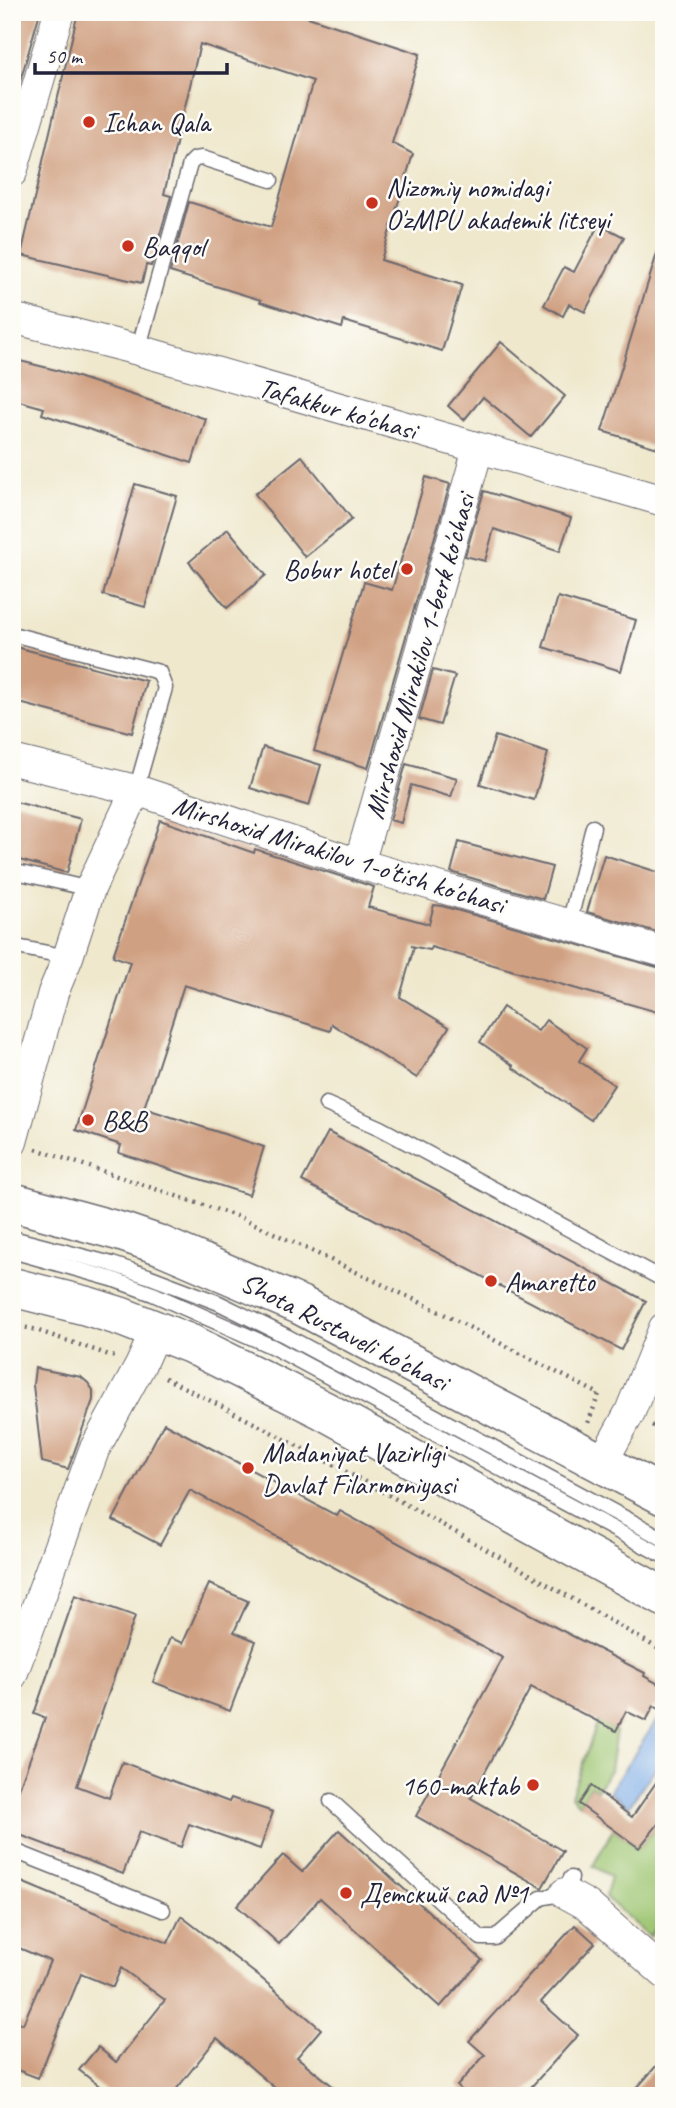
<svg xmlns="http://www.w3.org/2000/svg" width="676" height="2108" viewBox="0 0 676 2108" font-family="Caveat,sans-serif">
  <rect width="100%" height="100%" fill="#fdfcf7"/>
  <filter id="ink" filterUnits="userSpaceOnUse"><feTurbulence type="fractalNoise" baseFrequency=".0143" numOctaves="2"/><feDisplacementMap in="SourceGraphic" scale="14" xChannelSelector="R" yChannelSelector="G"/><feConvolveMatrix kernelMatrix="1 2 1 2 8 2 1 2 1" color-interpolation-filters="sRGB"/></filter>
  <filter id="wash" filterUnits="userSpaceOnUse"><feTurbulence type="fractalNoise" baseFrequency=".00686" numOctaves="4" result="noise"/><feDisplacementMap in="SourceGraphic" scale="28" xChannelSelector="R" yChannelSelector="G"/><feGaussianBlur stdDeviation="1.57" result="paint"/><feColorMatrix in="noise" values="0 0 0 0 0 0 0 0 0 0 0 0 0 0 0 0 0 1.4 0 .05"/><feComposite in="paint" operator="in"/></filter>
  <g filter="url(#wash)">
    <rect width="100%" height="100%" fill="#efe8cd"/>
    <!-- green -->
    <g fill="#9dc571" stroke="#607456" stroke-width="2">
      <polygon points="598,1721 616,1731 610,1770 597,1790 591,1786 579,1804 571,1796"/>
      <polygon points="664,1817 664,1851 655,1861 664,1868 664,1918 650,1937 605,1897 611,1877 593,1866 613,1829 639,1848"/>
    </g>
    <!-- water -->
    <polygon fill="#7dace7" stroke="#506791" stroke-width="2" points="657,1720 664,1725 664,1756 629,1806 609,1792"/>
    <g id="blocks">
      <!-- building -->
      <g fill="#d0a082">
        <polygon points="12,12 40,12 17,92 12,91"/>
        <polygon points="78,12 293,12 420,54 392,143 413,154 381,260 462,285 442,351 344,321 342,328 260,302 261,300 170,272 189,202 271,227 313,81 200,44 164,194 171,196 151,266 146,265 142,283 21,255"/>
        <polygon points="599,224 624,237 585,312 569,304 563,316 544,305 564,267 574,272"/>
        <polygon points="659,247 664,248 664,450 602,431"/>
        <polygon points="501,342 565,396 531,437 483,397 464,420 448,406"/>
        <polygon points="12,359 56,370 206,419 192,463 42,414 44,408 12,399"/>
        <polygon points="302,456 352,519 305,557 255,494"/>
        <polygon points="426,477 450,484 368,768 314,751 364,582 392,590"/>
        <polygon points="135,484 177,496 145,607 103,595"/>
        <polygon points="484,491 571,518 560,551 494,529 485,561 465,556"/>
        <polygon points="228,529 266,575 227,608 189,562"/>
        <polygon points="558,597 636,620 621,671 543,647"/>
        <polygon points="12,646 146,681 132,733 12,701"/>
        <polygon points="433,670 455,676 440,725 419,719"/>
        <polygon points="495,736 548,753 534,800 480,784"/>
        <polygon points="263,747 321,765 309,806 250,788"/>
        <polygon points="406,764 457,778 451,797 411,785 401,823 390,820"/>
        <polygon points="12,801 81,819 67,873 12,858"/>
        <polygon points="160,820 254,853 255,849 374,887 368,907 429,924 434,905 442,906 664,969 664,1014 431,947 430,950 411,946 414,947 400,997 449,1027 417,1078 332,1024 330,1031 184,985 144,1108 264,1147 249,1195 119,1153 121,1145 76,1130 130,962 113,956"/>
        <polygon points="459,842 552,867 543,899 451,872"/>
        <polygon points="604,855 664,874 664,934 587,912"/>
        <polygon points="503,1007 538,1031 546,1020 587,1048 579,1061 614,1085 591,1120 513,1068 514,1066 480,1042"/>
        <polygon points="328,1132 646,1301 621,1350 302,1181"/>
        <polygon points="35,1368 81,1377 88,1383 93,1390 93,1400 68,1469 42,1462 33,1385"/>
        <polygon points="164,1423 337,1516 340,1511 512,1605 645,1673 644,1676 664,1687 664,1712 654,1706 646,1721 626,1711 616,1731 531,1687 471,1798 563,1851 542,1888 416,1816 503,1658 190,1490 160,1545 113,1520"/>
        <polygon points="209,1584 248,1601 234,1632 256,1641 230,1711 153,1682 170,1638 183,1643"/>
        <polygon points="75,1595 135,1616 77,1786 109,1798 122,1762 229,1802 231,1798 273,1812 260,1849 189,1824 181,1847 139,1832 123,1874 12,1832 12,1807 45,1718 34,1714"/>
        <polygon points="664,1771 664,1817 639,1848 579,1804 591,1786 632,1817"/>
        <polygon points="339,1830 482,1960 440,2007 320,1898 279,1944 237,1906 283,1855 302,1872"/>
        <polygon points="12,1878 168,1943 181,1916 261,1978 321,2029 297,2057 345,2096 284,2096 217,2038 171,2096 112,2096 79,2070 98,2047 116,2062 165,2000 121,1968 113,1987 81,1974 38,2078 12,2068 12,2019 23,2024 50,1961 12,1945"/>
        <polygon points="575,1925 595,1943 541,2002 578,2035 523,2096 468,2096 457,2086 485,2055 469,2041"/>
        <polygon points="664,2057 664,2096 630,2096"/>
      </g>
    </g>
  </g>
  <g filter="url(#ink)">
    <use href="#blocks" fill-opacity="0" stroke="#6a676e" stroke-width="2"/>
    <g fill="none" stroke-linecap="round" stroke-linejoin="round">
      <defs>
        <g id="lane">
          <polyline points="138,350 190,164 195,159 202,158 271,180"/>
          <polyline points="12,634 159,672 165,688 136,790"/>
          <polyline points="12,871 90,889"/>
          <polyline points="569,924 593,827"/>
          <polyline points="12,946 68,957"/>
          <polyline points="326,1104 380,1128 664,1280"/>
          <polyline points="12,1238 112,1264 148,1276 219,1303 286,1336 664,1539"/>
          <polyline points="12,1251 112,1279 153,1294 273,1347 664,1556"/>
          <polyline points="331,1801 481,1938 495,1938 541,1898 565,1893 571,1878"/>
          <polyline points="12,1850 163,1910"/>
        </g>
        <g id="street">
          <polyline points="12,172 59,12"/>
          <polyline points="12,318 138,350 664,501"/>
          <polyline points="12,760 136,790 359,864 664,952"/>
          <polyline points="359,864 478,449"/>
          <polyline points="12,1142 53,993 68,957 90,889 136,790"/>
          <polyline points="602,1463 630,1412 664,1328"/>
          <polyline points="12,1675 94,1450 140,1366 156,1330"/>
          <polyline points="565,1893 587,1905 664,1973"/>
        </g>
        <g id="primary">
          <polyline points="12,1202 122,1232 160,1245 300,1305 664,1496"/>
          <polyline points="12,1287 87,1306 122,1317 191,1344 323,1410 664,1597"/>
        </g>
      </defs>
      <!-- lane casing -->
      <use href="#lane" stroke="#6a676e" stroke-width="17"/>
      <!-- street casing -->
      <use href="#street" stroke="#6a676e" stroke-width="32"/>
      <!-- primary casing -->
      <use href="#primary" stroke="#6a676e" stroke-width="41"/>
      <!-- path -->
      <g stroke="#6a676e" stroke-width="4.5" stroke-dasharray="2 5" stroke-linecap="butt">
        <polyline points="36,1149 242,1218 430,1307 599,1394 588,1423"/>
        <polyline points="12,1325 33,1329 115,1357"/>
        <path d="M 165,1378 C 335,1462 500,1556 664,1652"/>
        <polyline points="652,1425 664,1431"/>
      </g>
      <!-- lane -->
      <use href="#lane" stroke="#fff" stroke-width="14"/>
      <!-- street -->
      <use href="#street" stroke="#fff" stroke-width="30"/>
      <!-- primary -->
      <use href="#primary" stroke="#fff" stroke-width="38"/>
    </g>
  </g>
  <!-- markers -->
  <g fill="#c8321e" stroke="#fdfcf7" stroke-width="2.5">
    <circle cx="89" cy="122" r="7"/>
    <circle cx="372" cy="203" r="7"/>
    <circle cx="128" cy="246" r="7"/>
    <circle cx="407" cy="569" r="7"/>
    <circle cx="88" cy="1120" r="7"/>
    <circle cx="491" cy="1281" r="7"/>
    <circle cx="248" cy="1468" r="7"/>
    <circle cx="533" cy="1785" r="7"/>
    <circle cx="346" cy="1893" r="7"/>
  </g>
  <g text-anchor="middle" stroke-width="5" stroke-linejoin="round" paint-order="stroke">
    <!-- poi labels -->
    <g font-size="28" fill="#22223b" stroke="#fdfcf7" text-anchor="start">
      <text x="103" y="132">Ichan Qala</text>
      <text x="386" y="197">Nizomiy nomidagi<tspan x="386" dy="32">O'zMPU akademik litseyi</tspan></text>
      <text x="142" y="256">Baqqol</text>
      <text x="393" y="579" text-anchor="end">Bobur hotel</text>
      <text x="102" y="1130">B&amp;B</text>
      <text x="505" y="1291">Amaretto</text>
      <text x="262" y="1462">Madaniyat Vazirligi<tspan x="262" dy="32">Davlat Filarmoniyasi</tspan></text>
      <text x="519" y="1795" text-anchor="end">160-maktab</text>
      <text x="360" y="1903">Детский сад №1</text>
    </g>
    <!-- street labels -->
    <g font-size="28" fill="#22223b" stroke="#fdfcf7">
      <text transform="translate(338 408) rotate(16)" y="10">Tafakkur ko'chasi</text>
      <text transform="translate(419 656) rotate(-74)" y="10">Mirshoxid Mirakilov 1-berk ko'chasi</text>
      <text transform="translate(339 854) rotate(17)" y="10">Mirshoxid Mirakilov 1-o'tish ko'chasi</text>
      <text transform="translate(345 1331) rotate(27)" y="10">Shota Rustaveli ko'chasi</text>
    </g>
  </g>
  <!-- margin -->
  <rect width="676" height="2108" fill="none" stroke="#fdfcf7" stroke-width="42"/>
  <!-- scale -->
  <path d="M35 63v10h192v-10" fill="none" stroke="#22223b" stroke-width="3.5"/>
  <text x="46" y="63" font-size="21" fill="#22223b" stroke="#fdfcf7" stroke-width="5" paint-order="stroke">50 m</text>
</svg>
